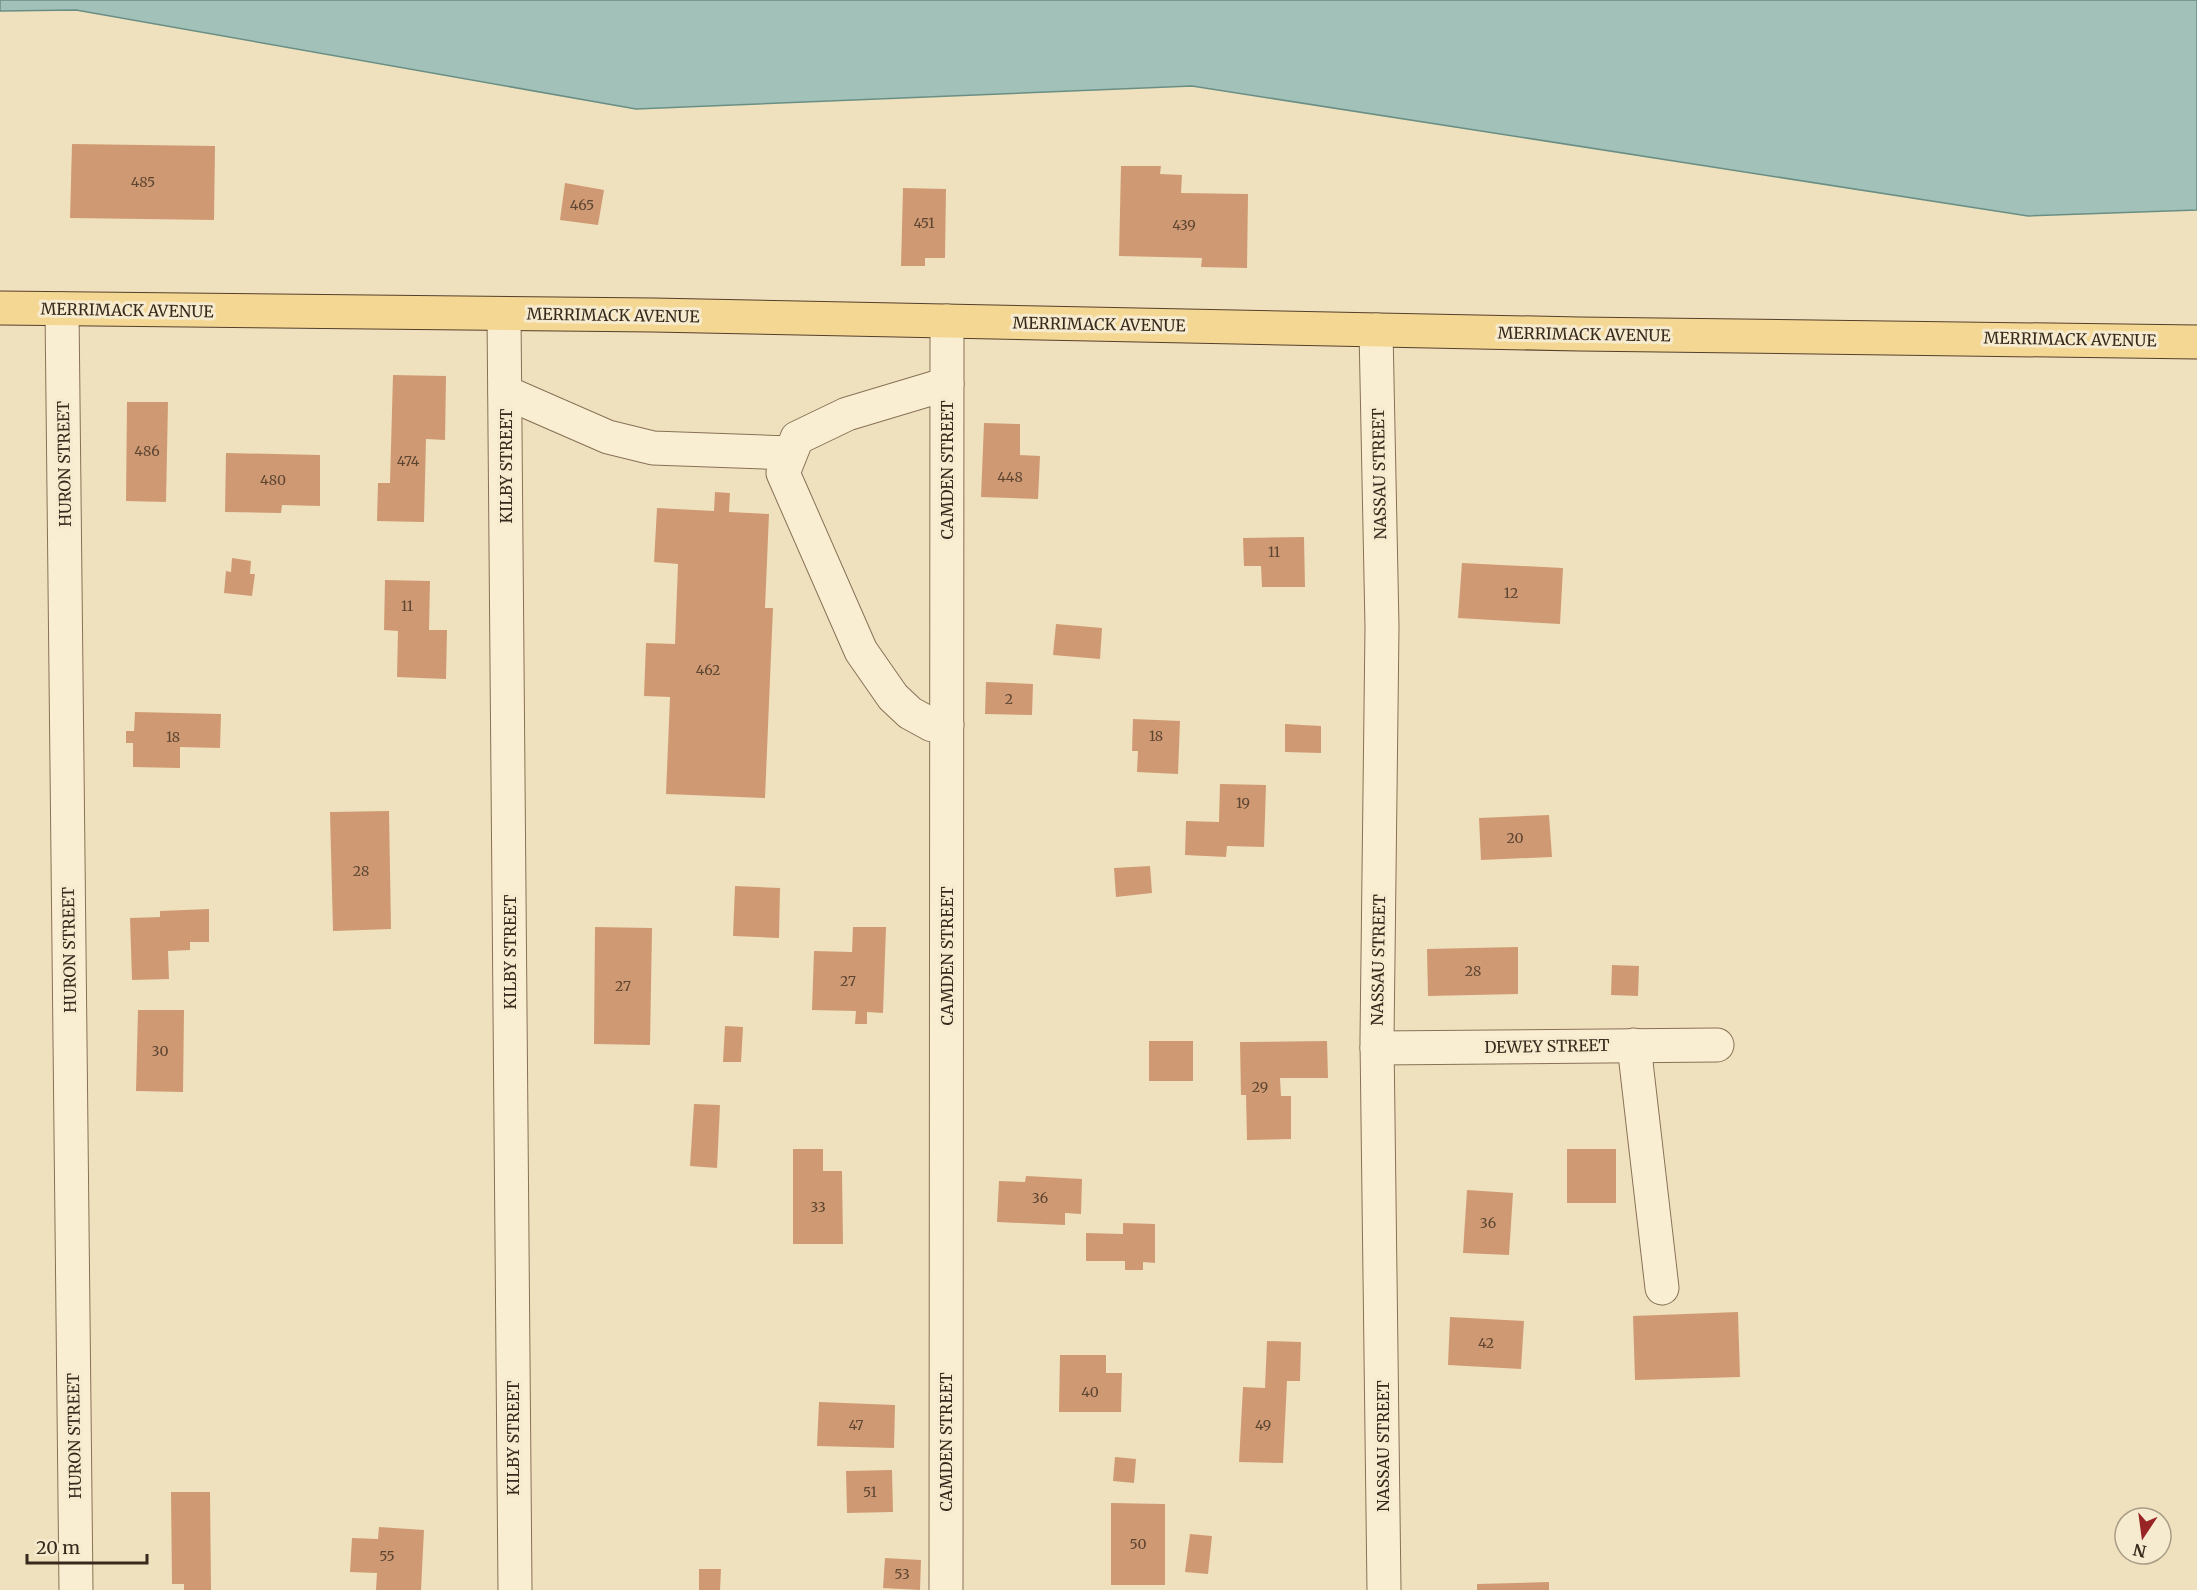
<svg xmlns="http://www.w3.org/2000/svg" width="2197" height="1590" viewBox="0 0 2197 1590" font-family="Merriweather,serif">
  <rect width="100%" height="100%" fill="#efe1be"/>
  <!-- water -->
  <polygon fill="#a2c1b8" stroke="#698f85" stroke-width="1.5" points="0,0 2197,0 2197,210 2028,216 1192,86 636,109 76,10 0,11"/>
  <!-- building -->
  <g fill="#cf9a73">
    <polygon points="72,144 215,146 214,220 70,218"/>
    <polygon points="1121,166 1161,166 1160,174 1182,175 1181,193 1248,194 1247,268 1201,267 1202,258 1119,256"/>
    <polygon points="565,183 604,190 598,225 560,220"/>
    <polygon points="903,188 946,189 945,258 925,258 925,266 901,266"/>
    <polygon points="393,375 446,376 445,440 426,439 424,522 377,521 378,483 390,483"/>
    <polygon points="127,402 168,402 166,502 126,501"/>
    <polygon points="984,423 1020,424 1020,455 1040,456 1038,499 981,497"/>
    <polygon points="226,453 320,455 320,506 282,505 281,513 225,512"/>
    <polygon points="715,492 730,493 729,512 769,514 765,608 773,608 765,798 666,794 670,697 644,696 646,643 675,644 678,564 654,562 657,508 714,511"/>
    <polygon points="1304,537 1305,587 1262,587 1261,566 1244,566 1243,538"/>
    <polygon points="232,558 251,561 250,574 255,574 252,596 224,593 226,571 231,572"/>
    <polygon points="1462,563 1563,568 1560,624 1458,618"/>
    <polygon points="385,580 430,581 429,630 447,630 446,679 397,677 398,631 384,630"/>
    <polygon points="1056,624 1102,628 1100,659 1053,655"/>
    <polygon points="986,682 1033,684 1032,715 985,714"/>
    <polygon points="135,712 221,714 220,748 180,747 180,768 133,767 133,743 126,743 126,731 134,731"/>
    <polygon points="1133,719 1180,721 1178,774 1137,772 1138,751 1132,751"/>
    <polygon points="1285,724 1321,726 1321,753 1285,752"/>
    <polygon points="1220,784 1266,785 1264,847 1227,846 1226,857 1185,855 1186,821 1219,822"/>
    <polygon points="389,811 391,929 333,931 330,812"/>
    <polygon points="1549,815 1552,857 1481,860 1479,818"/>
    <polygon points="1150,866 1152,893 1116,897 1114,868"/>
    <polygon points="735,886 780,888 779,938 733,936"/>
    <polygon points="209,909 209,942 190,942 190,950 168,951 169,979 132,980 130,918 160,917 160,911"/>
    <polygon points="595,927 652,928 650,1045 594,1044"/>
    <polygon points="853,927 886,927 883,1013 867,1012 867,1024 855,1024 856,1011 812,1010 814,951 852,952"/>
    <polygon points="1518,947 1518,994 1428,996 1427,949"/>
    <polygon points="1612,965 1639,966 1638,996 1611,995"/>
    <polygon points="138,1010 184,1010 183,1092 136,1091"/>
    <polygon points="725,1026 743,1027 741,1062 723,1062"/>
    <rect x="1149" y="1041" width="44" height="40"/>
    <polygon points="1327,1041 1328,1078 1280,1078 1281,1096 1291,1096 1291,1139 1247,1140 1246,1095 1241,1095 1240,1042"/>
    <polygon points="694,1104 720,1105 717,1168 690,1166"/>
    <polygon points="793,1149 823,1149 823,1171 842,1171 843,1244 793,1244"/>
    <rect x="1567" y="1149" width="49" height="54"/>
    <polygon points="1026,1176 1082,1179 1081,1214 1065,1213 1065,1225 997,1222 999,1181 1025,1182"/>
    <polygon points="1467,1190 1513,1193 1509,1255 1463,1253"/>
    <polygon points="1123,1223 1155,1224 1155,1263 1143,1262 1143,1270 1125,1270 1125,1261 1086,1261 1086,1233 1123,1234"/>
    <polygon points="1738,1312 1740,1377 1635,1380 1633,1316"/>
    <polygon points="1450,1317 1524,1321 1521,1369 1448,1365"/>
    <polygon points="1267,1341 1301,1342 1300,1381 1287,1381 1283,1463 1239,1462 1243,1387 1265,1388"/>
    <polygon points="1060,1355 1106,1355 1106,1373 1122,1373 1121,1412 1059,1412"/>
    <polygon points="819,1402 895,1405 894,1448 817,1446"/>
    <polygon points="1115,1457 1136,1459 1134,1483 1113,1481"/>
    <polygon points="892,1470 893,1512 847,1513 846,1471"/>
    <polygon points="171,1492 210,1492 211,1590 184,1590 184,1584 172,1584"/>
    <polygon points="1111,1503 1165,1504 1165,1585 1111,1585"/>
    <polygon points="379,1527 424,1530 421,1590 376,1590 377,1573 350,1572 352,1538 378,1539"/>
    <polygon points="1190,1534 1212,1536 1208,1574 1185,1572"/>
    <polygon points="885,1558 921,1560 920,1590 883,1588"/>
    <polygon points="699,1569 721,1569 720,1590 699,1590"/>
    <polygon points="1549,1582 1549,1590 1477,1590 1477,1584"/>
  </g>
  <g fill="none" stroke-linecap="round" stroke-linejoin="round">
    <defs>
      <g id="minor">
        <polyline points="62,309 76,1590"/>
        <polyline points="504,314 515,1590"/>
        <polyline points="1376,330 1382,627 1377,1040 1384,1590"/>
        <polyline points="505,392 608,437 653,448 789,453"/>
        <polyline points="947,725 932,725 910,713 893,697 861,651 783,473 797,438 847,414 947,384"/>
        <polyline points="1634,1045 1662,1288"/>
        <polyline points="1377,1048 1717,1045"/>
        <polyline points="946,1590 947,321"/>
      </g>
      <polyline id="major" points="0,308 653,315 1579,334 2197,342"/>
    </defs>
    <!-- minor casing -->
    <use href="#minor" stroke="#887156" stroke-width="35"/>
    <!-- major casing -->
    <use href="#major" stroke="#553f2b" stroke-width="35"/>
    <!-- minor -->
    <use href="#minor" stroke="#faeed2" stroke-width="33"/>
    <!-- major -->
    <use href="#major" stroke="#f5d794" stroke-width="33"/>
  </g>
  <g text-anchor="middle" stroke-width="6" stroke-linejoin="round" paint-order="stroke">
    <!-- number labels -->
    <g font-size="14" fill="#5d4532">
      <text x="143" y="187">485</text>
      <text x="582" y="210">465</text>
      <text x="924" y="228">451</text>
      <text x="1184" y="230">439</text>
      <text x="147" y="456">486</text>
      <text x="408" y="466">474</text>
      <text x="1010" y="482">448</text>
      <text x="273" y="485">480</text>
      <text x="1274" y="557">11</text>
      <text x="1511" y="598">12</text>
      <text x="407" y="611">11</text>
      <text x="708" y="675">462</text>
      <text x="1009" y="704">2</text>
      <text x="1156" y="741">18</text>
      <text x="173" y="742">18</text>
      <text x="1243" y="808">19</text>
      <text x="1515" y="843">20</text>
      <text x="361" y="876">28</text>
      <text x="1473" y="976">28</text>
      <text x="848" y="986">27</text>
      <text x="623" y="991">27</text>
      <text x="160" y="1056">30</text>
      <text x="1260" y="1092">29</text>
      <text x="1040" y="1203">36</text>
      <text x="818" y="1212">33</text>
      <text x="1488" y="1228">36</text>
      <text x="1486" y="1348">42</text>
      <text x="1090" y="1397">40</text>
      <text x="856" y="1430">47</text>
      <text x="1263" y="1430">49</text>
      <text x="870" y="1497">51</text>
      <text x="1138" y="1549">50</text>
      <text x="387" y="1561">55</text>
      <text x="902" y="1579">53</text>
    </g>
    <!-- street labels -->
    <g font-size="16" fill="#37291c" stroke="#f6ebce">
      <text transform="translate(127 310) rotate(1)" y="6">MERRIMACK AVENUE</text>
      <text transform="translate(613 315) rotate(1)" y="6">MERRIMACK AVENUE</text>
      <text transform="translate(1099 324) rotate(1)" y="6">MERRIMACK AVENUE</text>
      <text transform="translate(1584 334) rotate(1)" y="6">MERRIMACK AVENUE</text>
      <text transform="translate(2070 339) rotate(1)" y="6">MERRIMACK AVENUE</text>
      <text transform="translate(64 464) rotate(-91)" y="6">HURON STREET</text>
      <text transform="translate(506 466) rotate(-90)" y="6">KILBY STREET</text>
      <text transform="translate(947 470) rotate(-90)" y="6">CAMDEN STREET</text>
      <text transform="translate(1379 474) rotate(-91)" y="6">NASSAU STREET</text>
      <text transform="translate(69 950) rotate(-91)" y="6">HURON STREET</text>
      <text transform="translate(510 952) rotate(-90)" y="6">KILBY STREET</text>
      <text transform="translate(947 956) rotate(-90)" y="6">CAMDEN STREET</text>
      <text transform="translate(1378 960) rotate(-89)" y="6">NASSAU STREET</text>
      <text transform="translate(1547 1046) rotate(-1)" y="6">DEWEY STREET</text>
      <text transform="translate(74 1436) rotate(-91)" y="6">HURON STREET</text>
      <text transform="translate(513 1438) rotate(-90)" y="6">KILBY STREET</text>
      <text transform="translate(946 1442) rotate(-90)" y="6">CAMDEN STREET</text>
      <text transform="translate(1383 1446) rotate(-90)" y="6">NASSAU STREET</text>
    </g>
  </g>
  <!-- north arrow -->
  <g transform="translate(2143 1536) rotate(193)"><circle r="28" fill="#f6ebce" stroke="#aa9d87" stroke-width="1.5"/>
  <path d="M0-4.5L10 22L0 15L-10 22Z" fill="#992425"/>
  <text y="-9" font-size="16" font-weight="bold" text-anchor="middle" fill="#37291c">N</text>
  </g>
  <!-- scale -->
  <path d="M27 1554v9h120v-9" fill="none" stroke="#37291c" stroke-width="3"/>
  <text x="36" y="1554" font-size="18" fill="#37291c" stroke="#f6ebce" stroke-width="4.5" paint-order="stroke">20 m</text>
</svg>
